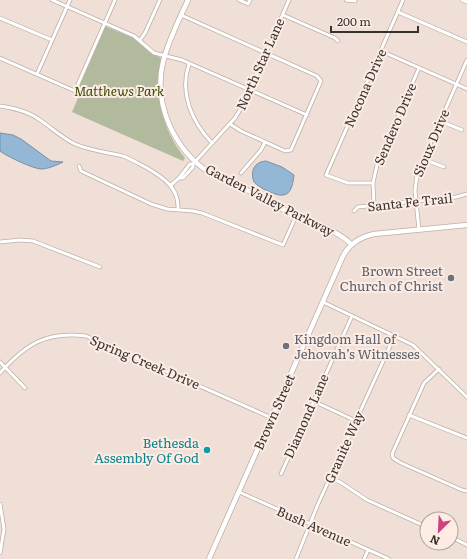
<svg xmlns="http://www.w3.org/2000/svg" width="467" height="559" viewBox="0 0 467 559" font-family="Literata,serif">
  <rect width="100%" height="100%" fill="#efdfd7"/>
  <!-- green -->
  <path fill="#b2ba9e" d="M 105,27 L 107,27 L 131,37 L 138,41 L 149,52 L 161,58 C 154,95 162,129 185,158 L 183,161 L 72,112 L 78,98 L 76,94 L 79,91 L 79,87 Z"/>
  <!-- water -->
  <g fill="#95b7d6" stroke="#798fa4">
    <path d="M 0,133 L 13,135 L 21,139 L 51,161 L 63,162 C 57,165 48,169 41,169 C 34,169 6,156 0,151 Z"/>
    <path d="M 266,161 L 282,167 L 294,175 C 292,192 288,200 270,192 C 265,190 259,187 254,182 C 250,171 254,162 266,161 Z"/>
  </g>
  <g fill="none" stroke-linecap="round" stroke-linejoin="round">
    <defs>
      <g id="street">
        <polyline points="52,0 134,36 154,53 182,60 307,115"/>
        <polyline points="239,0 248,4 250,0"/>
        <polyline points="346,0 355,1"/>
        <polyline points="462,0 467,2"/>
        <polyline points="398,12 467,42"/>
        <polyline points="181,15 317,76 321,81 291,150 285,151 241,131 230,124"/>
        <polyline points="283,15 335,38 338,41"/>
        <polyline points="0,18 52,40"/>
        <polyline points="140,40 145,33 160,0"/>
        <polyline points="381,51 467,89"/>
        <polyline points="0,58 75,91 115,0"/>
        <path d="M 189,64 C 179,93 192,122 212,143"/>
        <polyline points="37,74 70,0"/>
        <path d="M 0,106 C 14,108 28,111 40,120 C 52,128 62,138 75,144 C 91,151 107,152 123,156 C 131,159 139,164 147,168 C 164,178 179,188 178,209"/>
        <polyline points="440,121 462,130"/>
        <polyline points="423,159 444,167"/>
        <polyline points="193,164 193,167 183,178 179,178 190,164 193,164 235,118 244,103 289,0"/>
        <polyline points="79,166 81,171 151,204 167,209 193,211 202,213 283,245 296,216"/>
        <polyline points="241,173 261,150 265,142"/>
        <polyline points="373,183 348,183 326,175 403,0"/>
        <polyline points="171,185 179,178"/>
        <polyline points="374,205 373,183 377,165 419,68"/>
        <polyline points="354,211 358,207 456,197 467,194"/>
        <polyline points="419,230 415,191 417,174 467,60"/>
        <polyline points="0,242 20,240 33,241 100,267"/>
        <polyline points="323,302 413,345 467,397"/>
        <polyline points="0,362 25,388"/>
        <polyline points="439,369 424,383 392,454 393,458 401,463 462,490 467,491"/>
        <path d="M 0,373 C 26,344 46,331 86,336 L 272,418"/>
        <polyline points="313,401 356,421"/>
        <polyline points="409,415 467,438"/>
        <polyline points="281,474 352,316"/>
        <polyline points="330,478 340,482 367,500 427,527"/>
        <polyline points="239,492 389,559"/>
        <polyline points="0,504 4,529 0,553"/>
        <polyline points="451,537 467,545"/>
        <polyline points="296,559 318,504 395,335"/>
        <polyline points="364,559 368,550"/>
      </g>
      <g id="secondary">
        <path d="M 188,0 C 179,20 168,41 163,62 C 153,104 174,150 210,173 C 225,182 242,187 257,195 C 267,199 274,206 284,210 C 304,219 336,229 351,244"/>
        <path d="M 209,559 L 343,256 C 350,243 360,237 374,234 L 467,225"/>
      </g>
    </defs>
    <!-- street casing -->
    <use href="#street" stroke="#beafa7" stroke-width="4.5"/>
    <!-- secondary casing -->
    <use href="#secondary" stroke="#beafa7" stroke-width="6"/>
    <!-- street -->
    <use href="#street" stroke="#fff" stroke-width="3"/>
    <!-- secondary -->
    <use href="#secondary" stroke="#fff" stroke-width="4.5"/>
  </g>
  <!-- markers -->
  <g fill="#6b7280" stroke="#fcece4" stroke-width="1.5">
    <circle cx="451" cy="278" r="4"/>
    <circle cx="286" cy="346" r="4"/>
  </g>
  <circle fill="#0f9aa8" stroke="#fcece4" stroke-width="1.5" cx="207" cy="450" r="4"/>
  <g text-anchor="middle" stroke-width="4" stroke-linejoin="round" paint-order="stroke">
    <!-- street labels -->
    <g font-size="13" fill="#38322f" stroke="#fcece4">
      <text transform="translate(260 64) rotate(-66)" y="5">North Star Lane</text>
      <text transform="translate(365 88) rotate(-66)" y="5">Nocona Drive</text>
      <text transform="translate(395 124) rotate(-67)" y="5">Sendero Drive</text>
      <text transform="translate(431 143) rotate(-67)" y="5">Sioux Drive</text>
      <text transform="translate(270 200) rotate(27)" y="5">Garden Valley Parkway</text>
      <text transform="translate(410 202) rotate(-6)" y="5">Santa Fe Trail</text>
      <text transform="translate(145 362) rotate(23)" y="5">Spring Creek Drive</text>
      <text transform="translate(274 412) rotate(-66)" y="5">Brown Street</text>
      <text transform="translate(306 416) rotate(-66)" y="5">Diamond Lane</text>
      <text transform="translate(344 447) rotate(-66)" y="5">Granite Way</text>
      <text transform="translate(314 526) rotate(24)" y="5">Bush Avenue</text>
    </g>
    <!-- park labels -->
    <g font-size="13" font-style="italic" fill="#3c4803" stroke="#fcece4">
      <text x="119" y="96">Matthews Park</text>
    </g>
    <!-- worship labels -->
    <g font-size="13" fill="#5b616d" stroke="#fcece4" text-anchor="end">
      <text x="443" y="276">Brown Street<tspan x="443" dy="15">Church of Christ</tspan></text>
      <text x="294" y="344" text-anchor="start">Kingdom Hall of<tspan x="294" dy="15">Jehovah’s Witnesses</tspan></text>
    </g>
    <!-- culture labels -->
    <g font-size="13" fill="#0d838f" stroke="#fcece4" text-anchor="end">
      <text x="199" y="448">Bethesda<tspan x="199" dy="15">Assembly Of God</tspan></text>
    </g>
  </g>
  <!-- north arrow -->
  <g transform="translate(439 531) rotate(204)"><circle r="19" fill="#fcece4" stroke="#aea29c"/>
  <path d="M0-3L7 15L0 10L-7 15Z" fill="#cc4480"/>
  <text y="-6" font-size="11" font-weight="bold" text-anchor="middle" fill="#38322f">N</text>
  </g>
  <!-- scale -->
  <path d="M331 26v6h87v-6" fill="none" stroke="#38322f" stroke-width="2"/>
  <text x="337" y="26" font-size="12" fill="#38322f" stroke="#fcece4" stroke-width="3" paint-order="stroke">200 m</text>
</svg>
